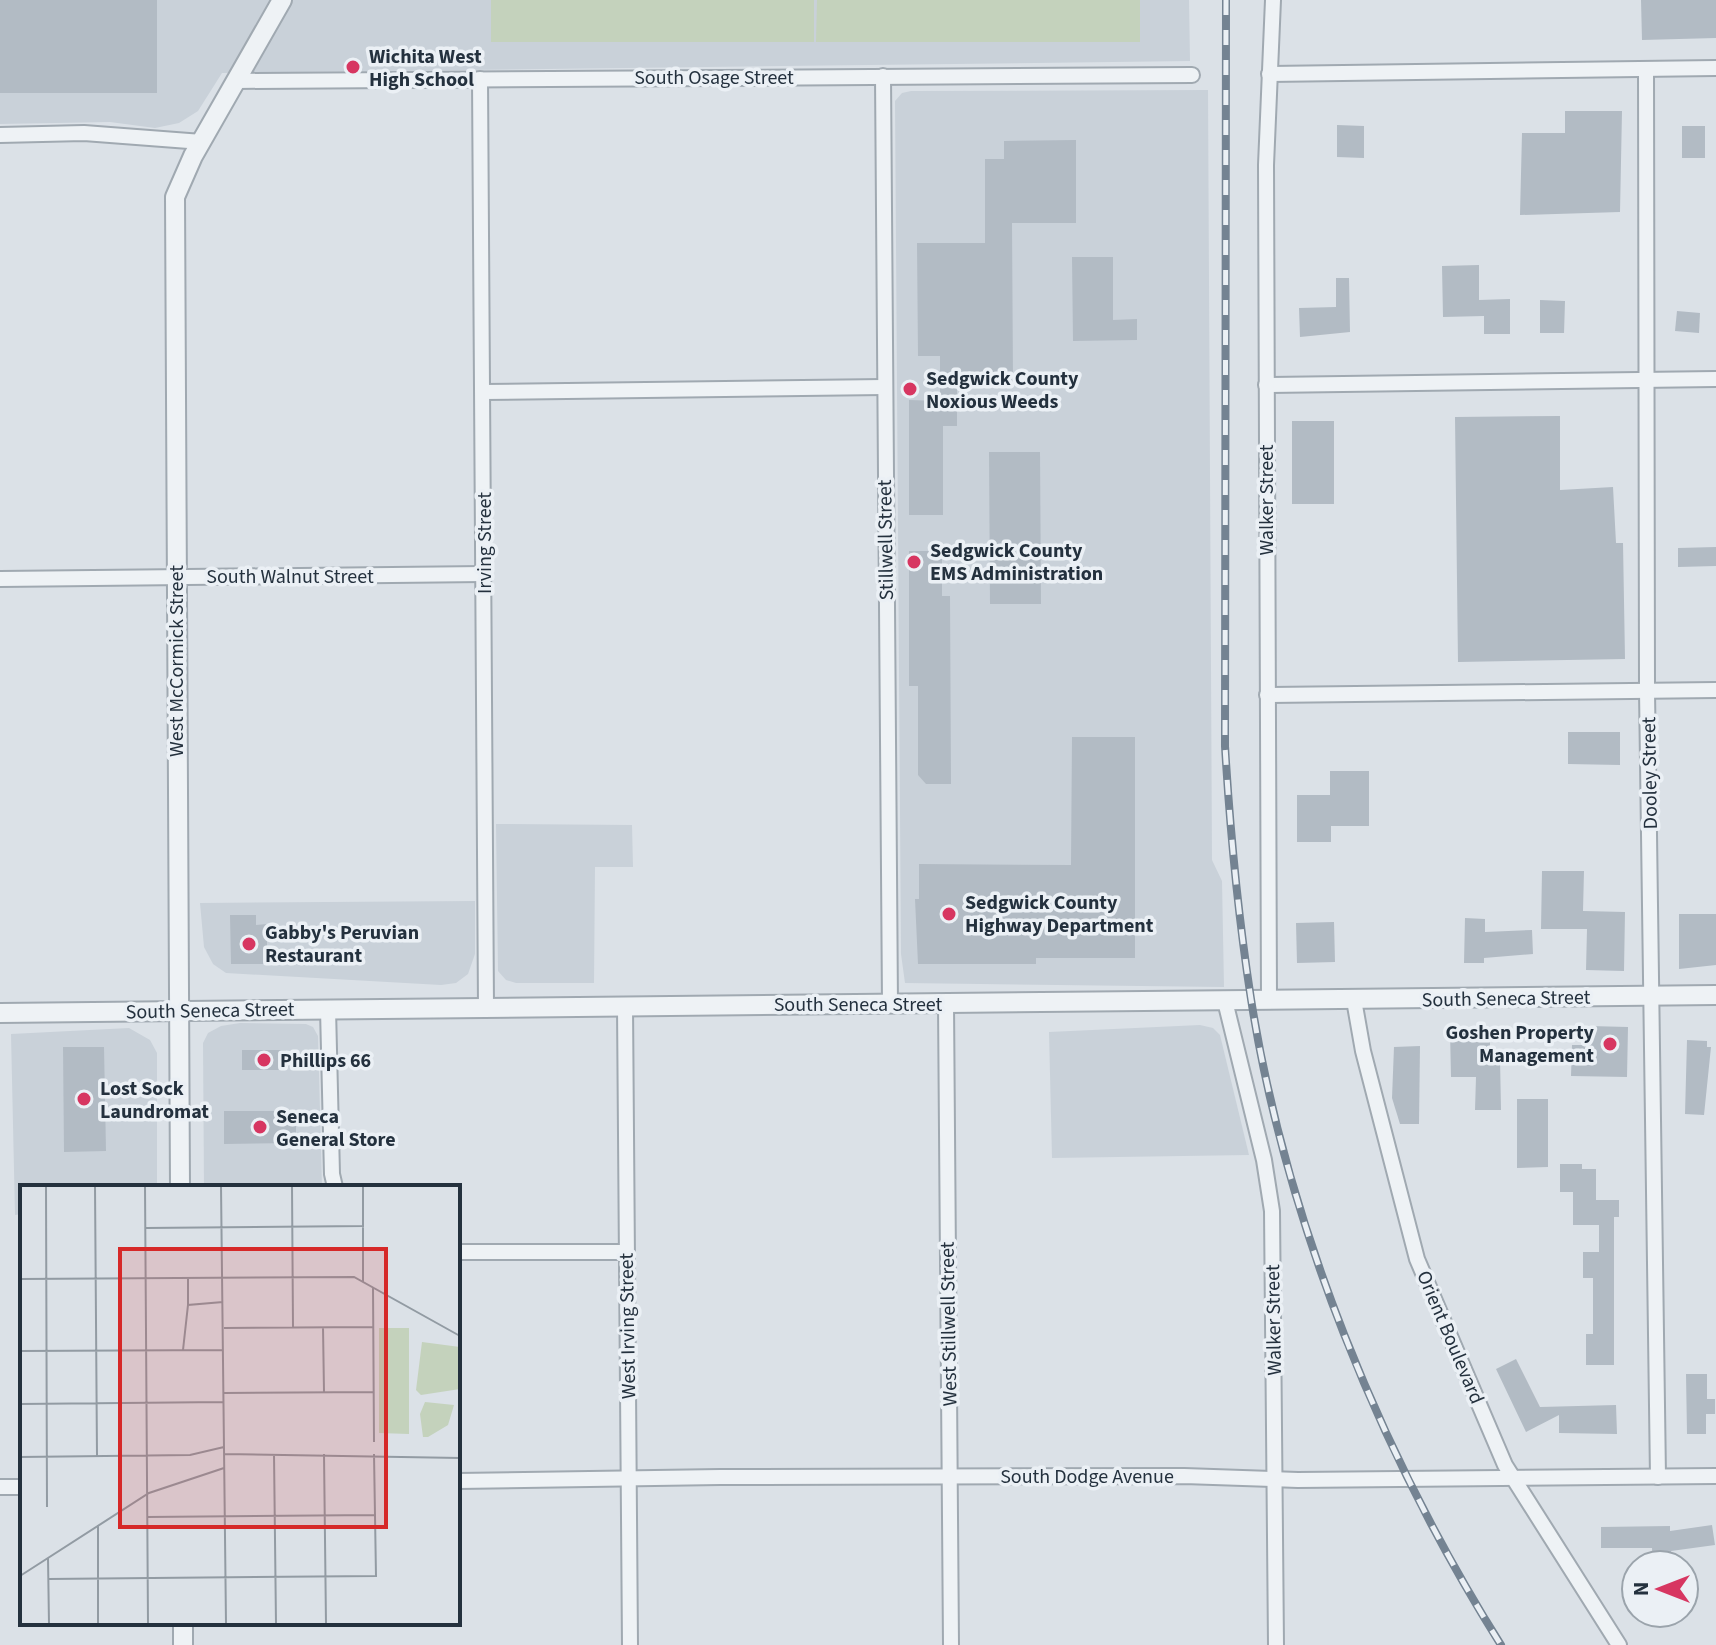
<svg xmlns="http://www.w3.org/2000/svg" width="1716" height="1645" viewBox="0 0 1716 1645" font-family="'Source Sans 3',sans-serif">
  <rect width="100%" height="100%" fill="#dbe1e7"/>
  <!-- built -->
  <g fill="#c9d1d9">
    <polygon points="0,0 1189,0 1190,61 222,73 198,111 179,123 155,128 110,122 0,124"/>
    <polygon points="1208,90 1212,860 1222,881 1224,987 905,983 901,954 895,101 902,93 911,91"/>
    <polygon points="496,824 632,825 633,867 595,867 594,983 516,983 506,980 498,971"/>
    <polygon points="475,901 475,954 468,974 456,983 441,985 226,973 213,964 204,947 200,903"/>
    <polygon points="240,1023 306,1024 313,1027 318,1036 322,1187 204,1187 203,1043 208,1033 221,1026"/>
    <polygon points="1200,1025 1213,1028 1220,1035 1249,1155 1052,1158 1049,1032"/>
    <polygon points="129,1028 150,1040 157,1053 157,1187 22,1187 22,1214 15,1215 11,1034"/>
  </g>
  <!-- green -->
  <g fill="#c4d2bc">
    <rect x="491" y="0" width="323" height="42"/>
    <polygon points="817,0 1140,0 1140,42 816,42"/>
  </g>
  <!-- building -->
  <g fill="#b2bbc4">
    <rect x="0" y="0" width="157" height="93"/>
    <polygon points="1641,0 1716,0 1716,38 1642,40"/>
    <polygon points="1565,111 1622,111 1620,212 1520,215 1522,133 1565,133"/>
    <polygon points="1337,125 1364,126 1364,158 1337,157"/>
    <rect x="1682" y="126" width="23" height="32"/>
    <polygon points="1076,140 1076,223 1012,223 1013,381 957,382 957,426 943,426 943,515 909,515 909,400 940,401 940,356 918,356 917,243 985,243 985,159 1004,159 1004,141"/>
    <polygon points="1072,257 1113,257 1113,320 1137,319 1137,340 1073,341"/>
    <polygon points="1479,265 1479,300 1510,299 1510,334 1484,334 1484,316 1443,317 1442,266"/>
    <polygon points="1336,278 1349,278 1350,332 1300,337 1299,308 1336,307"/>
    <polygon points="1540,300 1565,301 1564,333 1540,333"/>
    <polygon points="1677,311 1700,313 1699,333 1675,331"/>
    <polygon points="1560,416 1560,490 1613,487 1616,543 1623,543 1625,659 1458,662 1455,417"/>
    <rect x="1292" y="421" width="42" height="83"/>
    <polygon points="989,452 1040,452 1041,604 990,604"/>
    <polygon points="1716,547 1716,566 1678,567 1678,548"/>
    <polygon points="909,551 942,551 942,596 950,596 951,784 926,784 918,775 918,686 909,686"/>
    <polygon points="1568,732 1620,732 1620,765 1568,764"/>
    <polygon points="1072,737 1135,737 1135,958 1036,958 1036,964 918,964 915,899 919,899 919,864 1071,865"/>
    <polygon points="1330,771 1369,771 1369,826 1331,826 1331,842 1297,842 1297,795 1330,795"/>
    <polygon points="1542,871 1584,871 1583,911 1625,912 1624,971 1586,970 1587,929 1541,929"/>
    <polygon points="1679,914 1716,914 1716,965 1679,969"/>
    <polygon points="230,915 256,915 256,925 267,924 267,964 231,964"/>
    <polygon points="1465,918 1485,919 1485,932 1532,930 1533,954 1484,958 1484,963 1464,963"/>
    <polygon points="1334,922 1335,962 1297,963 1296,923"/>
    <polygon points="1589,1026 1628,1027 1627,1077 1571,1076 1572,1045 1589,1045"/>
    <polygon points="1450,1031 1490,1031 1490,1058 1500,1058 1501,1110 1475,1110 1476,1077 1451,1077"/>
    <polygon points="1687,1040 1707,1041 1707,1047 1711,1047 1704,1115 1685,1114"/>
    <polygon points="1420,1046 1419,1124 1400,1124 1392,1098 1394,1047"/>
    <polygon points="63,1047 104,1047 106,1151 64,1152"/>
    <rect x="242" y="1050" width="44" height="20"/>
    <polygon points="1517,1099 1548,1099 1548,1167 1517,1168"/>
    <polygon points="224,1111 296,1111 296,1143 224,1144"/>
    <polygon points="1560,1164 1582,1164 1582,1169 1596,1169 1596,1200 1619,1200 1619,1217 1614,1217 1614,1365 1586,1365 1586,1334 1593,1334 1593,1278 1583,1278 1583,1252 1599,1252 1599,1225 1573,1225 1573,1192 1560,1192"/>
    <polygon points="1516,1359 1540,1407 1616,1405 1617,1434 1559,1433 1559,1415 1526,1432 1496,1369"/>
    <polygon points="1686,1374 1707,1374 1707,1399 1715,1399 1715,1414 1706,1414 1706,1434 1687,1434"/>
    <polygon points="1712,1525 1715,1545 1671,1551 1671,1565 1653,1565 1652,1548 1601,1548 1601,1527 1670,1526 1670,1531"/>
  </g>
  <g fill="none" stroke-linecap="round" stroke-linejoin="round">
    <defs>
      <g id="minor">
        <polyline points="1646,69 1647,691 1658,1477"/>
        <polyline points="1269,74 1716,68"/>
        <polyline points="883,76 890,1004"/>
        <polyline points="480,79 486,1007"/>
        <polyline points="236,81 1192,75"/>
        <polyline points="0,135 84,133 202,142"/>
        <polyline points="1266,385 1716,379"/>
        <polyline points="483,392 884,387"/>
        <polyline points="0,579 484,574"/>
        <polyline points="1267,695 1716,690"/>
        <polyline points="1354,1000 1363,1051 1417,1259 1505,1465 1619,1645"/>
        <polyline points="1225,1001 1264,1160 1272,1211 1276,1645"/>
        <polyline points="1269,1001 1266,165 1273,0"/>
        <polyline points="946,1003 951,1645"/>
        <polyline points="625,1006 630,1645"/>
        <polyline points="328,1009 332,1174 335,1187"/>
        <polyline points="458,1252 626,1252"/>
        <polyline points="458,1481 720,1477 1184,1476 1298,1480 1716,1476"/>
        <polyline points="0,1487 22,1487"/>
      </g>
      <g id="tertiary">
        <polyline points="0,1013 1716,995"/>
        <polyline points="180,1187 175,197 193,156 282,0"/>
        <polyline points="183,1623 183,1645"/>
      </g>
    </defs>
    <!-- minor casing -->
    <use href="#minor" stroke="#a0a9b1" stroke-width="18"/>
    <!-- tertiary casing -->
    <use href="#tertiary" stroke="#a0a9b1" stroke-width="22"/>
    <!-- minor -->
    <use href="#minor" stroke="#eef2f5" stroke-width="14"/>
    <!-- tertiary -->
    <use href="#tertiary" stroke="#eef2f5" stroke-width="18"/>
    <defs>
      <path id="rail" d="M 1226,0 L 1225,746 C 1230,830 1238,915 1251,999 C 1286,1223 1381,1454 1501,1645"/>
    </defs>
    <!-- rail casing -->
    <use href="#rail" stroke="#748392" stroke-width="8"/>
    <!-- rail -->
    <use href="#rail" stroke="#ebf0f5" stroke-width="5" stroke-dasharray="15" stroke-linecap="butt"/>
  </g>
  <!-- markers -->
  <g fill="#d73661" stroke="#ebf0f5" stroke-width="3">
    <circle cx="353" cy="67" r="8"/>
    <circle cx="910" cy="389" r="8"/>
    <circle cx="914" cy="562" r="8"/>
    <circle cx="949" cy="914" r="8"/>
    <circle cx="249" cy="944" r="8"/>
    <circle cx="1610" cy="1044" r="8"/>
    <circle cx="264" cy="1060" r="8"/>
    <circle cx="84" cy="1099" r="8"/>
    <circle cx="260" cy="1127" r="8"/>
  </g>
  <g text-anchor="middle" stroke-width="7" stroke-linejoin="round" paint-order="stroke">
    <!-- poi labels -->
    <g font-size="20" font-weight="bold" fill="#24313e" stroke="#ebf0f5" text-anchor="start">
      <text x="369" y="63">Wichita West<tspan x="369" dy="23">High School</tspan></text>
      <text x="926" y="385">Sedgwick County<tspan x="926" dy="23">Noxious Weeds</tspan></text>
      <text x="930" y="557">Sedgwick County<tspan x="930" dy="23">EMS Administration</tspan></text>
      <text x="965" y="909">Sedgwick County<tspan x="965" dy="23">Highway Department</tspan></text>
      <text x="265" y="939">Gabby's Peruvian<tspan x="265" dy="23">Restaurant</tspan></text>
      <text x="1594" y="1039" text-anchor="end">Goshen Property<tspan x="1594" dy="23">Management</tspan></text>
      <text x="280" y="1067">Phillips 66</text>
      <text x="100" y="1095">Lost Sock<tspan x="100" dy="23">Laundromat</tspan></text>
      <text x="276" y="1123">Seneca<tspan x="276" dy="23">General Store</tspan></text>
    </g>
    <!-- street labels -->
    <g font-size="20" fill="#24313e" stroke="#ebf0f5">
      <text x="714" y="84">South Osage Street</text>
      <text transform="translate(1266 500) rotate(-90)" y="7">Walker Street</text>
      <text transform="translate(885 540) rotate(-91)" y="7">Stillwell Street</text>
      <text transform="translate(484 543) rotate(-90)" y="7">Irving Street</text>
      <text x="290" y="583">South Walnut Street</text>
      <text transform="translate(176 661) rotate(-90)" y="7">West McCormick Street</text>
      <text transform="translate(1649 773) rotate(-91)" y="7">Dooley Street</text>
      <text transform="translate(1506 998) rotate(-1)" y="7">South Seneca Street</text>
      <text x="858" y="1011">South Seneca Street</text>
      <text transform="translate(210 1010) rotate(-1)" y="7">South Seneca Street</text>
      <text transform="translate(1273 1320) rotate(-91)" y="7">Walker Street</text>
      <text transform="translate(948 1324) rotate(-91)" y="7">West Stillwell Street</text>
      <text transform="translate(627 1326) rotate(-91)" y="7">West Irving Street</text>
      <text transform="translate(1451 1337) rotate(67)" y="7">Orient Boulevard</text>
      <text x="1087" y="1483">South Dodge Avenue</text>
    </g>
  </g>
  <!-- overview -->
  <g transform="translate(20 1185)">
    <rect width="440" height="440" fill="#dbe1e7"/>
    <path d="M 359,143 L 389,143 L 389,249 L 359,248 ZM 402,157 L 440,162 L 440,204 L 401,210 L 396,205 ZM 405,217 L 434,220 L 428,240 L 408,252 L 403,252 L 400,229 Z" fill="#c4d2bc"/>
    <path fill="none" stroke="#929ba3" stroke-width="2" d="M 26,1 L 27,322M 75,1 L 77,271M 125,1 L 128,439M 201,1 L 206,439M 272,1 L 273,142M 343,1 L 343,97M 126,43 L 344,41M 168,93 L 168,120M 0,94 L 334,92 L 440,151M 353,102 L 354,257M 303,142 L 304,207M 204,143 L 353,142M 163,165 L 168,120 L 203,117M 0,166 L 203,165M 204,208 L 354,207M 0,219 L 204,217M 204,269 L 440,273M 254,269 L 256,439M 304,269 L 306,439M 0,272 L 170,270 L 204,262M 127,332 L 355,330M 78,340 L 78,439M 28,373 L 29,439M 0,391 L 129,308 L 204,283M 28,394 L 356,391 L 354,269"/>
    <path fill="#d62828" fill-opacity="0.15" stroke="#d62828" stroke-width="4" d="M 100,64 L 366,64 L 366,342 L 100,342 Z"/>
    <rect width="440" height="440" fill="none" stroke="#24313e" stroke-width="4"/>
  </g>
  <!-- north arrow -->
  <g transform="translate(1660 1589) rotate(270)"><circle r="38" fill="#ebf0f5" stroke="#9ba4ac" stroke-width="2"/>
  <path d="M0-6L14 30L0 20L-14 30Z" fill="#d73661"/>
  <text y="-12" font-size="22" font-weight="bold" text-anchor="middle" fill="#24313e">N</text>
  </g>
</svg>
